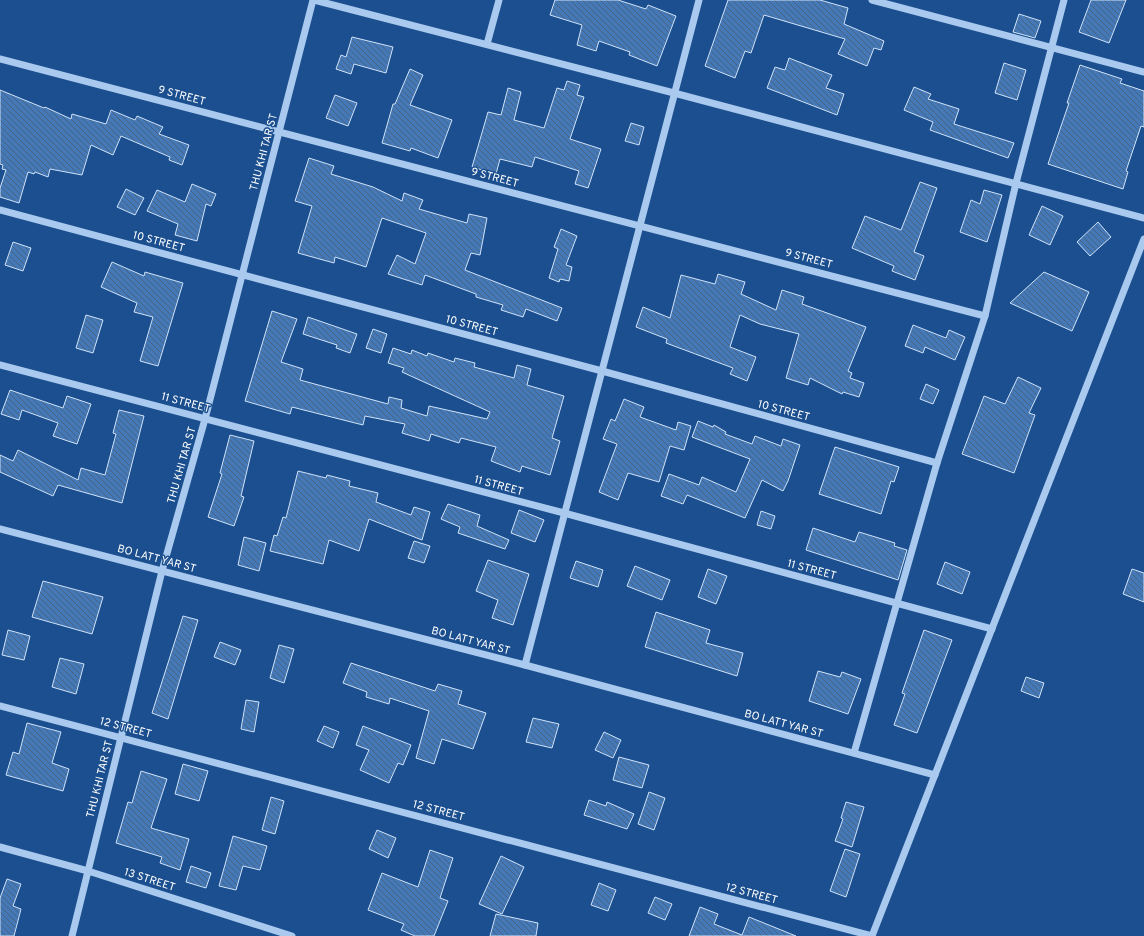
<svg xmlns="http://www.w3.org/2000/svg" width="1144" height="936" viewBox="0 0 1144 936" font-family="Overpass,sans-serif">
  <defs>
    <pattern id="building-back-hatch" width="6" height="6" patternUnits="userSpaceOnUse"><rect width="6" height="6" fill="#4478b7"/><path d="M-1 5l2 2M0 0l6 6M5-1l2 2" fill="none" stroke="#486282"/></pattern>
  </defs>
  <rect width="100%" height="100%" fill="#1b4f8f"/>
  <!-- building -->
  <g fill="url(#building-back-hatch)" stroke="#cfe3fa">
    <polygon points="555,0 618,0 646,9 648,5 676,16 657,66 629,55 630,52 599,41 596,51 577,45 582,25 550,15"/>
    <polygon points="728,0 820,0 848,8 844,24 884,41 881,50 874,48 867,66 838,54 845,39 764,15 751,53 745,51 735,78 705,66"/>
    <polygon points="1091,0 1126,0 1109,43 1079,32"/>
    <polygon points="1019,14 1041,21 1035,38 1013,32"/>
    <polygon points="352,37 393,47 386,73 354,64 351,74 336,69 341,55 346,57"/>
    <polygon points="789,58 832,75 826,88 844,94 837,115 767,88 775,67 785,70"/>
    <polygon points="1004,63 1026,70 1017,100 995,93"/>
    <polygon points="1080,65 1122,79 1120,83 1144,91 1144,127 1141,126 1126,171 1128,172 1123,189 1048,164 1069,103 1067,103"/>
    <polygon points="410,69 423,75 410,105 452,120 438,158 411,148 410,151 382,143 393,104 395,104"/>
    <polygon points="567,81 580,85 577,95 584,97 570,139 601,149 588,188 575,184 579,171 535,157 532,167 500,159 496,174 472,167 488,112 501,115 508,88 521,92 514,120 544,128 557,88 564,90"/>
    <polygon points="914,87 931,94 928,99 959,109 954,124 1014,143 1008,158 930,130 933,122 904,110"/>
    <polygon points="0,90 44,108 45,107 71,119 72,114 106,124 111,110 135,120 137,116 163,127 159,134 189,145 182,165 169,160 170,157 121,136 113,155 91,145 82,175 50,169 48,177 35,172 34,174 28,172 19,203 0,197 0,188 6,170 2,169 3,165 0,164"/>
    <polygon points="335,95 357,103 348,126 326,118"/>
    <polygon points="631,123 644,127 639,145 625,141"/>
    <polygon points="309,158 334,166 331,174 373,187 402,201 404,193 423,200 419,209 467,223 469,214 487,218 480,255 471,253 465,270 562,308 557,321 526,309 523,317 501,310 503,305 476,297 476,294 425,275 422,285 388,274 397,255 415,264 426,233 382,218 366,267 335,257 334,263 298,253 312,206 295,201"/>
    <polygon points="920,182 937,188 914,252 924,256 915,280 892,271 894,266 852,248 865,216 901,230"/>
    <polygon points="192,184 216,194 211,206 206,204 197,241 175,235 178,224 147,211 157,190 185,202"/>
    <polygon points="126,189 144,198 135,215 117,207"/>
    <polygon points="984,190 1002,195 987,242 960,232 971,200 980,204"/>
    <polygon points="1042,206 1063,216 1050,245 1029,235"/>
    <polygon points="1098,222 1111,237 1090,256 1077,242"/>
    <polygon points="561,229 577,236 566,265 572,267 569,281 560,279 559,282 549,278 558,249 554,247"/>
    <polygon points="13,242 31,248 23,271 5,265"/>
    <polygon points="112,262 144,276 145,272 183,283 158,366 140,361 153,317 134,312 137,303 101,287"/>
    <polygon points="1044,272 1089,292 1072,331 1010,303"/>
    <polygon points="718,274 745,282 741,294 776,310 782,290 804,297 802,304 866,327 848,371 852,373 850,378 864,383 859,397 843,392 842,394 810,378 808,385 786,378 799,334 760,324 740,315 730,347 756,357 747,381 730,374 733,368 666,343 667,339 636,327 643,307 670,318 681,275 715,284"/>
    <polygon points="272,311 297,319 281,362 303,369 300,380 388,404 389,397 402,400 401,408 427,416 429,406 487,419 490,412 402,372 404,368 388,363 393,348 411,354 412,350 427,356 428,353 454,362 455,358 475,363 474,367 514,378 517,365 531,369 527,385 564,396 552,438 560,441 550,475 522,466 520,472 491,461 496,447 461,438 459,443 431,434 429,441 402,433 405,424 365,416 363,425 292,407 290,414 245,401"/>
    <polygon points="86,315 103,320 93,353 76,348"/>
    <polygon points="308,317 357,334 350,353 336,348 337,345 303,334"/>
    <polygon points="913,325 946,338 949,330 965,337 955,360 925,347 923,353 905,346"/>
    <polygon points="373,329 387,334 381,353 366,348"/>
    <polygon points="1018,377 1041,388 1029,413 1035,415 1014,473 962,454 984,396 1005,404"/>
    <polygon points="926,384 939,390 933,404 920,399"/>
    <polygon points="10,390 63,408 67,396 91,404 77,444 53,436 58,423 22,410 19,420 1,414"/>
    <polygon points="624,399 644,407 640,417 676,430 678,422 691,426 684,450 670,446 659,482 628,473 618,500 599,492 617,444 603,439 611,419 615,421"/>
    <polygon points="119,410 144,416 122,503 58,485 53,496 0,472 0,455 13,461 18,450 78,480 81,468 105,475 116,434 113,433"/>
    <polygon points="698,421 713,427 714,425 726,432 725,434 752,444 755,436 781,446 783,439 800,445 788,481 783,491 762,480 745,518 687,495 683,504 661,496 669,474 699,485 702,477 736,492 750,459 692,437"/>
    <polygon points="230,435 254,441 241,496 244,497 234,526 208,517 222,474 220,473"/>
    <polygon points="835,447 899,467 894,482 891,481 881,514 819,494"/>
    <polygon points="298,471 326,478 327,475 350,481 349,486 378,493 376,502 411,515 414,507 430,512 422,540 369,519 359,551 329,540 323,564 270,551 274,535 277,536 283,517 286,518"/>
    <polygon points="448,504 480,515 477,526 509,540 505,549 458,533 460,527 441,519"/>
    <polygon points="519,510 544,520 535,542 511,533"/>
    <polygon points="761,511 775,516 771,529 757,525"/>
    <polygon points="813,528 855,542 859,532 895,543 894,546 907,550 898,580 806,550"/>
    <polygon points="244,537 266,543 259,571 238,565"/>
    <polygon points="414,541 430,546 424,563 408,558"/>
    <polygon points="488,560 529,574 513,625 492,618 498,600 476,591"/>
    <polygon points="576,561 603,570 598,587 570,578"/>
    <polygon points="945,562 970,572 962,594 937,584"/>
    <polygon points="635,566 670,580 662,600 627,586"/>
    <polygon points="708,569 727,576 716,604 698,597"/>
    <polygon points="1132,569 1144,573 1144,602 1123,594"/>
    <polygon points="43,581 103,597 92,634 32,617"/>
    <polygon points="656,612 710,630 706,643 743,653 737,676 645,647"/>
    <polygon points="183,616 198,620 168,719 152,713"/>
    <polygon points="8,630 30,636 24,660 2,655"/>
    <polygon points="924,630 952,640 917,733 894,725 905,694 902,693"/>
    <polygon points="220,642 241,650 235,665 214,657"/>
    <polygon points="279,645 294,649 284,683 270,678"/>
    <polygon points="60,658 84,664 76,694 52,687"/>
    <polygon points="351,663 435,691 438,684 462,691 458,704 486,713 473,749 442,739 434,764 416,758 429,711 390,698 389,704 366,697 367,692 343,683"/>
    <polygon points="818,671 840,677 842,672 861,679 848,714 809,701"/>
    <polygon points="1026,677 1044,683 1039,698 1021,691"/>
    <polygon points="246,700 259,702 254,732 241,729"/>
    <polygon points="533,718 559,724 552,748 526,742"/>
    <polygon points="27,723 61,732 52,763 69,769 63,791 6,775 13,752 19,754"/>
    <polygon points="324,726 339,732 333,748 317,741"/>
    <polygon points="363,726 411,745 403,765 398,763 389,783 360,770 369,750 356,745"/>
    <polygon points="604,732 621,740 613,758 595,750"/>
    <polygon points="619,757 649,765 642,788 613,780"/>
    <polygon points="183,764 208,771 199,801 175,794"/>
    <polygon points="141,771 167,779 151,828 189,839 180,870 160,863 162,857 116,843 128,802 132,803"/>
    <polygon points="649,792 665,798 654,830 638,824"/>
    <polygon points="271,797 284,801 275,834 262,830"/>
    <polygon points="589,800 606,806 607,802 634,814 627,829 584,815"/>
    <polygon points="846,802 864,807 852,847 835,841 843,819 841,818"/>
    <polygon points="377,830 396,838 388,858 369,849"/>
    <polygon points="233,836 267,846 260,870 243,866 236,890 219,886"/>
    <polygon points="845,849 860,854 846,897 830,891"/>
    <polygon points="430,850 453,858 440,898 448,901 434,936 415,936 401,930 404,924 368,910 382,873 418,887"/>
    <polygon points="501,856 524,867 502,914 479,904"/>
    <polygon points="191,866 211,873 206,888 186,882"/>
    <polygon points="7,879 21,884 13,906 21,909 14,936 0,936 0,898"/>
    <polygon points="599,883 616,890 608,911 591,905"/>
    <polygon points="655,897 672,904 665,920 648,913"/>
    <polygon points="700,907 718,914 714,924 742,935 749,917 796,936 689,936"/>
    <polygon points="496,914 538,923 536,936 490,936"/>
  </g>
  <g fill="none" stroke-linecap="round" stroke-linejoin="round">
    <!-- minor -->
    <g stroke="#a9c9ee" stroke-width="7">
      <polyline points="314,0 674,93 1144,218"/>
      <polyline points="872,0 1144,72"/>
      <polyline points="487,44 499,0"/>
      <polyline points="0,59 985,316"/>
      <polyline points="0,210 602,371 937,463"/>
      <polyline points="0,365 564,513 992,629"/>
      <polyline points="0,529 525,665 935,775"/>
      <polyline points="525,665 699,0"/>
      <polyline points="0,706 872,936 1144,239"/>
      <polyline points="854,753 937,463 985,316 1016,183 1064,0"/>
      <polyline points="0,847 88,871 292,936"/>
      <polyline points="72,936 162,571 205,419 313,0"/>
    </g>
  </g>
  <g text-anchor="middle" stroke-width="3" stroke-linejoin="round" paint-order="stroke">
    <!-- street labels -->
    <g font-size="11" fill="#fff" stroke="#1b4f8f">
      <text transform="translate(182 95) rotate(15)" y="4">9 STREET</text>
      <text transform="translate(263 152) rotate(-75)" y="4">THU KHI TAR ST</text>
      <text transform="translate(495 177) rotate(15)" y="4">9 STREET</text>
      <text transform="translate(159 241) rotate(15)" y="4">10 STREET</text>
      <text transform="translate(809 258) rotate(15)" y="4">9 STREET</text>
      <text transform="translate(472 325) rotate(15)" y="4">10 STREET</text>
      <text transform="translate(186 402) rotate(15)" y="4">11 STREET</text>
      <text transform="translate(784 410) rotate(15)" y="4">10 STREET</text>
      <text transform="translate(181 465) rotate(-74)" y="4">THU KHI TAR ST</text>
      <text transform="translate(499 485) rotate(15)" y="4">11 STREET</text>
      <text transform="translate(157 558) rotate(15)" y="4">BO LATT YAR ST</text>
      <text transform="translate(812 569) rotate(15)" y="4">11 STREET</text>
      <text transform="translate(471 640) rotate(15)" y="4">BO LATT YAR ST</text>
      <text transform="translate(784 723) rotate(15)" y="4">BO LATT YAR ST</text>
      <text transform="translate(126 727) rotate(15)" y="4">12 STREET</text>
      <text transform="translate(99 779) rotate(-76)" y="4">THU KHI TAR ST</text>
      <text transform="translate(439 810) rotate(15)" y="4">12 STREET</text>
      <text transform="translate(150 879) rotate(18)" y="4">13 STREET</text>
      <text transform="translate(752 893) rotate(15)" y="4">12 STREET</text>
    </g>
  </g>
</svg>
